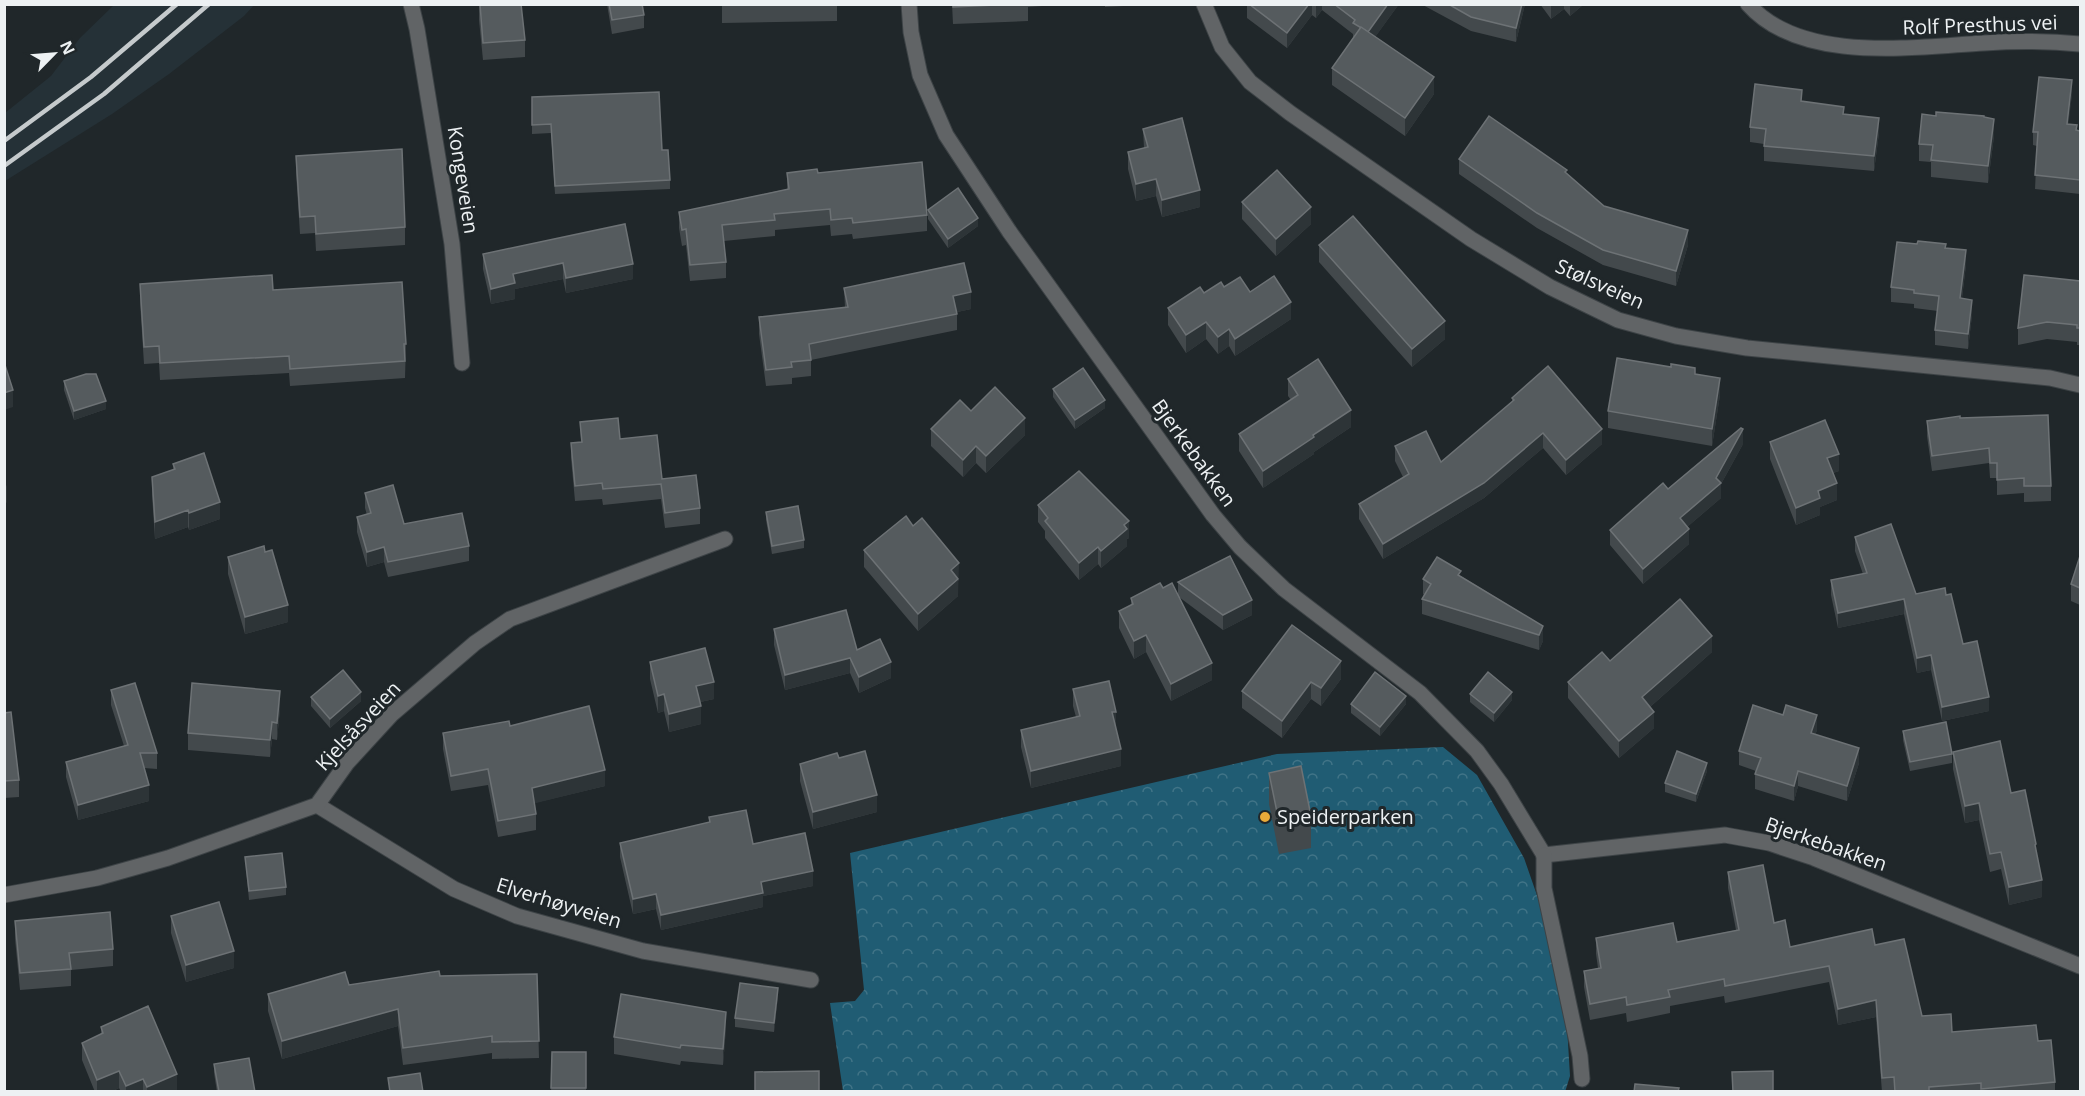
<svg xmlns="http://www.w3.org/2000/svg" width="2085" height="1096" viewBox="0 0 2085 1096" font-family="'Open Sans',sans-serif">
  <defs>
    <pattern id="forest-crowns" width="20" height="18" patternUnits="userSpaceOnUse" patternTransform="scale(1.5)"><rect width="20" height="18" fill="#205c73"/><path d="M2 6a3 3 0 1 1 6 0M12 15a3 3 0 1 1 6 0" fill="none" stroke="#417487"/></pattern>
  </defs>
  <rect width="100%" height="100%" fill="#20272a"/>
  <!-- built -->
  <polygon fill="#253137" points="114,5 254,5 244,16 169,74 112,114 5,181 5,113 51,76 80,38"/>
  <!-- forest -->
  <polygon fill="url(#forest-crowns)" points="1443,747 1477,775 1524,858 1540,904 1567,1026 1570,1076 1565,1092 843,1091 830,1003 855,1001 864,990 850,853 1277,754"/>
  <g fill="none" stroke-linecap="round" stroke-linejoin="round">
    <defs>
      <g id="street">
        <polyline points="411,4 417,29 452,244 462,363"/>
        <polyline points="909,4 911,32 920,75 946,135 1009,231 1213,515 1240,547 1284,589 1420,693 1477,751 1501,784 1544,855 1725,835 1769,843 1814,858 2080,966"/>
        <polyline points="1204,4 1222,47 1250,82 1290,113 1471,239 1550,287 1618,320 1676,336 1747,348 2050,378 2080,385"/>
        <path d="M 1748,4 C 1801,64 1913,47 1984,43 C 2016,41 2049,41 2080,44"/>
        <polyline points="317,805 454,889 517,916 643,951 811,980"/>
        <polyline points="1544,855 1544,888 1580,1056 1582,1079"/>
        <polyline points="4,895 97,878 168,858 317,805 347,763 392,714 475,643 510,619 725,539"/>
      </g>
    </defs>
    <!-- street casing -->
    <use href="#street" stroke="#3d4346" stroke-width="17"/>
    <!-- street -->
    <use href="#street" stroke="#616466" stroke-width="15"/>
    <!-- rail -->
    <g stroke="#c5cacc" stroke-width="4.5">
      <polyline points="4,141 91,77 177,4"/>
      <polyline points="4,166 104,94 209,4"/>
    </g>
  </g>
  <!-- wall -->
  <g fill="#43494c">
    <polygon points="479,4 525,40 525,57 483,60 479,20"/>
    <polygon points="607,4 642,4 644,15 644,28 612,34"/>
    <polygon points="706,4 837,4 837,21 722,23 722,5 706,6"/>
    <polygon points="952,4 1071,4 1028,7 1028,21 953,24"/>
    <polygon points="1105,4 1143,4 1143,5 1105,7"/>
    <polygon points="1247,4 1399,4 1375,37 1434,94 1405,136 1332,85 1332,68 1353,38 1353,34 1322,10 1316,18 1312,15 1287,48 1247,18"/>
    <polygon points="1421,4 1525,4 1516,42 1471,31"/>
    <polygon points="1540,4 1584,4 1570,16 1564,9 1551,19"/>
    <polygon points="2072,94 2068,124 2077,130 2080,131 2080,194 2035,189 2037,146 2033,145 2033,132"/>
    <polygon points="532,97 662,150 670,180 670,189 555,194 551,133 532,134"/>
    <polygon points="1802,102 1844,114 1879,133 1874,171 1764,161 1764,144 1750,142 1750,127"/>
    <polygon points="1936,116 1984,118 1994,136 1988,183 1931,177 1931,162 1919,161 1919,144"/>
    <polygon points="1143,129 1200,207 1162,217 1156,196 1136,201 1128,169 1128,152 1144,148"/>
    <polygon points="296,156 405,227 405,245 316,251 315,233 300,234 296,173"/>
    <polygon points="1459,159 1567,174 1604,206 1688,245 1676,286 1603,265 1537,228 1459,174"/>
    <polygon points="787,173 818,173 927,215 927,231 853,239 852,234 831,236 830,225 775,230 775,236 724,241 726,262 726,278 690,281 686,245 682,246 679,228 679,212 787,189"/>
    <polygon points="1242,202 1311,224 1276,256 1242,219"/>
    <polygon points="928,210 978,226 948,248 928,219"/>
    <polygon points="625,224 633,279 566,293 563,279 515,289 515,299 491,304 483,269 483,254"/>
    <polygon points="1319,245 1445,339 1412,367 1319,262"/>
    <polygon points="1946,248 1966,265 1962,298 1972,315 1968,349 1935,345 1935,330 1938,311 1914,308 1914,304 1891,302 1891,287"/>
    <polygon points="2080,281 2080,345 2077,345 2077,342 2047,339 2018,345 2018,328"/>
    <polygon points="140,284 273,290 406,344 405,378 290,386 289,373 160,380 159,363 144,364 140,302"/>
    <polygon points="1224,287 1250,292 1291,319 1235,356 1229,346 1218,354 1206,339 1186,353 1168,325 1168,308 1204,293"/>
    <polygon points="844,288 971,309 957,312 957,330 811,360 811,376 792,378 792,384 766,386 759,334 759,317 845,308"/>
    <polygon points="1695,374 1720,395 1712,446 1608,428 1608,411"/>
    <polygon points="1288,379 1351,427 1314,452 1314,454 1263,488 1239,451 1239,434 1291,400 1288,396"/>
    <polygon points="64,381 106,409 74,420 64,390"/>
    <polygon points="1053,389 1105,408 1075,429 1053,397"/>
    <polygon points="1512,398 1602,444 1566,475 1543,448 1484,498 1383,559 1359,519 1359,504 1403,477 1395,461 1395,446 1441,462 1512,402"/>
    <polygon points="1960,418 2051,486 2051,501 2024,502 2024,493 1997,495 1997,478 1990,478 1989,463 1932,471 1927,436 1927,421"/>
    <polygon points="580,422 620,439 662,479 700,508 700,524 665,528 661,499 603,505 602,499 575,501 571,458 571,443 581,442"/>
    <polygon points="931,429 1025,435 986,473 976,463 963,477 931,446"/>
    <polygon points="1770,442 1839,471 1833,473 1837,500 1820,507 1820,515 1796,525 1770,459"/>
    <polygon points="1743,444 1721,484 1721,498 1687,527 1689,544 1643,584 1610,545 1610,530 1668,489"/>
    <polygon points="173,464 220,519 189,530 188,527 155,539 152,495 152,477 173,470"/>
    <polygon points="365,493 404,524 469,546 469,561 388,577 384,562 367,567 357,532 357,517 367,515 365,508"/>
    <polygon points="1038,505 1129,538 1127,539 1127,546 1101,568 1098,564 1079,580 1045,538 1045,531 1038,522"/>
    <polygon points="766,512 804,540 804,548 772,554 766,520"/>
    <polygon points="1855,537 1916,594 1946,595 1963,644 1989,711 1942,721 1931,670 1917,673 1904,614 1838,628 1831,595 1831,580 1863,574 1855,551"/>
    <polygon points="864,550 959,580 958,581 958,596 918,631 864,567"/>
    <polygon points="265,552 288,622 245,634 228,574 228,557"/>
    <polygon points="2080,556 2080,605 2071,601 2071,584"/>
    <polygon points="1461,576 1543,626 1543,641 1539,650 1422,614 1422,599 1424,595 1423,594 1423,579"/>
    <polygon points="1178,582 1252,615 1223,630 1179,597 1212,680 1171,701 1146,652 1134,659 1119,628 1119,611 1131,605 1131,598 1178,597"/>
    <polygon points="1292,625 1341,679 1321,706 1311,699 1282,738 1242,708 1242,691"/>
    <polygon points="774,629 857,650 891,678 859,693 850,673 785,690 774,645"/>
    <polygon points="1712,652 1650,707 1654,728 1619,758 1568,698 1568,682 1610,661"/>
    <polygon points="650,662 714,699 700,702 701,724 669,732 664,711 658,713 650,679"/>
    <polygon points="1073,689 1121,766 1031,788 1021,747 1021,730 1076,717 1073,706"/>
    <polygon points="111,690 157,753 157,769 144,768 149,801 78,820 66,777 66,762 124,746 111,705"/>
    <polygon points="1470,694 1512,700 1494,722 1470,702"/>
    <polygon points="311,697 361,701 330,728 311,706"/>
    <polygon points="1351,704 1406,704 1380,736 1351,713"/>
    <polygon points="280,708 277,740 272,739 270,757 188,750 188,733"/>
    <polygon points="4,713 19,780 19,797 4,798"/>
    <polygon points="510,726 605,786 534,803 536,814 536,830 498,837 488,785 451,791 443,749 443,733"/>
    <polygon points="1817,730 1815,735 1859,763 1847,801 1798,786 1794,801 1755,789 1755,774 1756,771 1739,765 1739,751"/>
    <polygon points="1903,731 1952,754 1952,763 1910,771 1903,740"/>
    <polygon points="1953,752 2011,793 2036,852 2042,897 2009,905 2001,869 1990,872 1979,820 1965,823 1953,769"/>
    <polygon points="800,764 877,812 813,829 800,781"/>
    <polygon points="1707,771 1696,802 1665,792 1665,783"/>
    <polygon points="1269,773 1311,816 1311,848 1279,854 1269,804"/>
    <polygon points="709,817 753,844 813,886 763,896 763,907 661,930 656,909 633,914 620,857 620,843 709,823"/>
    <polygon points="245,857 286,887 286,895 249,900"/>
    <polygon points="1728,872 1774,923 1790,947 1875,945 1922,1016 1952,1032 2038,1041 2055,1082 2055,1092 1882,1092 1876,1017 1838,1025 1829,982 1725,1003 1724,996 1670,1006 1670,1013 1627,1022 1626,1013 1590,1020 1584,987 1584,971 1598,968 1596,954 1596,938 1677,942 1736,930 1728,888"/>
    <polygon points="171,916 234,968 186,982 171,933"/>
    <polygon points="15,921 113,949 113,966 71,970 71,986 20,990 15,939"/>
    <polygon points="537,974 539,1058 492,1059 492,1053 403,1065 398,1026 282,1059 268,1011 268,994 349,985 440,976"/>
    <polygon points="778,996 774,1032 735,1027 735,1018"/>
    <polygon points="101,1027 177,1091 121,1092 119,1088 111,1092 95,1092 82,1060 82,1043 101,1035"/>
    <polygon points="726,1028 723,1065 681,1061 680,1065 614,1054 614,1037"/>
    <polygon points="552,1052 586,1052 586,1092 551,1092"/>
    <polygon points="214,1064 255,1092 217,1092 214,1073"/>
  </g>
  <!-- shaded-wall -->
  <g fill="#2d3437">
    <polygon points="1309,4 1312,4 1312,15 1287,48 1287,33"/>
    <polygon points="1316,4 1322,4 1322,10 1316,18"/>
    <polygon points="1388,4 1399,4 1368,47 1368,32"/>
    <polygon points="1522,4 1525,4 1516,42 1516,28"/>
    <polygon points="1551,4 1564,4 1564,9 1551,19"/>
    <polygon points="1570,4 1584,4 1570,16"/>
    <polygon points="1434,77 1434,94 1405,136 1405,118"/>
    <polygon points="2072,80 2072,94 2067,138 2067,124"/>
    <polygon points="1879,118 1879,133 1874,171 1874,156"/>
    <polygon points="1994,119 1994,136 1988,183 1988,166"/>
    <polygon points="1156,179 1156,196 1136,201 1136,184"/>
    <polygon points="1200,190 1200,207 1162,217 1162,200"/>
    <polygon points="1311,207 1311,224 1276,256 1276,239"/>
    <polygon points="978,218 978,226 948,248 948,239"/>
    <polygon points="1688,230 1688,245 1676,286 1676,271"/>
    <polygon points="1966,250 1966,265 1960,313 1960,298"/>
    <polygon points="563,263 563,279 515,289 515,299 491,304 491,289 513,274"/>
    <polygon points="633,264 633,279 566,293 566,278"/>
    <polygon points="971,292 971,309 953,313 953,296"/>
    <polygon points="1972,300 1972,315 1968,349 1968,334"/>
    <polygon points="1291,302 1291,319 1235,356 1235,339"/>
    <polygon points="1445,321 1445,339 1412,367 1412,349"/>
    <polygon points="1206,322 1206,339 1186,353 1186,335"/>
    <polygon points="1229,329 1229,346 1218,354 1218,337"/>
    <polygon points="1720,378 1720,395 1712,446 1712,429"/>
    <polygon points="13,390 13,407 4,410 4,393"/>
    <polygon points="1105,400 1105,408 1075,429 1075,420"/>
    <polygon points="106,401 106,409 74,420 74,411"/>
    <polygon points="1351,410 1351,427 1314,452 1314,454 1263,488 1263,471 1313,435"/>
    <polygon points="1025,418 1025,435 986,473 986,456"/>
    <polygon points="1602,429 1602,444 1566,475 1566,460"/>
    <polygon points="1743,429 1743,444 1721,484 1721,498 1680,533 1680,518 1716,478"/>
    <polygon points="1543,433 1543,448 1484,498 1383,559 1383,544"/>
    <polygon points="976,446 976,463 963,477 963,460"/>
    <polygon points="1839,454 1839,471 1827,475 1827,458"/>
    <polygon points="1837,483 1837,500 1820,507 1820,515 1796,525 1796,508 1818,491"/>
    <polygon points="7,485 7,502 4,506 4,489"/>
    <polygon points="220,502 220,519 189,530 189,513"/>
    <polygon points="188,510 188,527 155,539 155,522"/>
    <polygon points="1129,521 1129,538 1127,539 1127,546 1101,568 1101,551"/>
    <polygon points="1689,529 1689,544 1643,584 1643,569"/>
    <polygon points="384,547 384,562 367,567 367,552"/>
    <polygon points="1098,547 1098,564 1079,580 1079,563"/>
    <polygon points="959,563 958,596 918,631 918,614 951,570"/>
    <polygon points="1904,599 1904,614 1838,628 1838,613"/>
    <polygon points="1252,600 1252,615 1223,630 1223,615"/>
    <polygon points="288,605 288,622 245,634 245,617"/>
    <polygon points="1543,626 1543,641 1539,650 1539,635"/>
    <polygon points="1146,635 1146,652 1134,659 1134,641"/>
    <polygon points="1712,636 1712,652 1642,714 1642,697"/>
    <polygon points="1931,655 1931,670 1917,673 1917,658"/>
    <polygon points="850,658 850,673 785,690 785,675"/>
    <polygon points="1341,661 1341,679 1321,706 1321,688"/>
    <polygon points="891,662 891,678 859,693 859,677"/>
    <polygon points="1212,663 1212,680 1171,701 1171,684"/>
    <polygon points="714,682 714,699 696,703 696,686"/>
    <polygon points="1311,682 1311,699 1282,738 1282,721"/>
    <polygon points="280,691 280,708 277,740 277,723"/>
    <polygon points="361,692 361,701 330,728 330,719"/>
    <polygon points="1512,692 1512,700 1494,722 1494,713"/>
    <polygon points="664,694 664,711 658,713 658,696"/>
    <polygon points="1406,696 1406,704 1380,736 1380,727"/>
    <polygon points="1989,697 1989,711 1942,721 1942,707"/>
    <polygon points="701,706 701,724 669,732 669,714"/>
    <polygon points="1112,712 1116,712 1116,729"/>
    <polygon points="1654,712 1654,728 1619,758 1619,741"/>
    <polygon points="1817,715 1817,730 1811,748 1811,733"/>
    <polygon points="272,722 272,739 270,757 270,740"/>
    <polygon points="1859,748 1859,763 1847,801 1847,786"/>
    <polygon points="1121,749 1121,766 1031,788 1031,771"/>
    <polygon points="1707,763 1707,771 1696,802 1696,794"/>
    <polygon points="605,770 605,786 532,804 532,788"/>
    <polygon points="1798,771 1798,786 1794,801 1794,786"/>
    <polygon points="149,785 149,801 78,820 78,805"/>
    <polygon points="877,795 877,812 813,829 813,812"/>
    <polygon points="1979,803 1979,820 1965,823 1965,806"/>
    <polygon points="813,871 813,886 763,896 763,907 661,930 661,915 761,882"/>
    <polygon points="2042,880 2042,897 2009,905 2009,887"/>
    <polygon points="656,894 656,909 633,914 633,899"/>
    <polygon points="234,951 234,968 186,982 186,965"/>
    <polygon points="778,988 778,996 774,1032 774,1023"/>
    <polygon points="1876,1000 1876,1017 1838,1025 1838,1009"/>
    <polygon points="398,1009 398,1026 282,1059 282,1041"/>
    <polygon points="726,1012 726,1028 723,1065 723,1049"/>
    <polygon points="119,1071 119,1088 111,1092 97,1092 97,1080"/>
    <polygon points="177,1074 177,1091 147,1092 147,1087"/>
    <polygon points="143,1079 143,1092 126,1092 126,1086"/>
  </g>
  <!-- building -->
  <g fill="#555b5e" stroke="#6d7275" stroke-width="1.5">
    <polygon points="480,4 521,4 525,40 483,43"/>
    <polygon points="609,4 642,4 644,15 612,20"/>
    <polygon points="722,4 793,4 722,5"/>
    <polygon points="953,4 1020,4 953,7"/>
    <polygon points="1249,4 1309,4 1287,33"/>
    <polygon points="1334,4 1388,4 1368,32 1353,23 1355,20"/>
    <polygon points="1448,4 1522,4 1516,28 1471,17"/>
    <polygon points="1361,27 1434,77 1405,118 1332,68"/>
    <polygon points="2039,77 2072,80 2067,124 2077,125 2076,130 2080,131 2080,180 2035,175 2038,132 2033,132"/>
    <polygon points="1755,84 1802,90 1801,101 1844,107 1843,114 1879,118 1874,156 1764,146 1766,129 1750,127"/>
    <polygon points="659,92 662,150 668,150 670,180 555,186 551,124 532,125 532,97"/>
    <polygon points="1936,112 1984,116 1984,117 1994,119 1988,166 1931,160 1933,145 1919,144 1922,114 1936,116"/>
    <polygon points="1489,116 1567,170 1565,172 1604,206 1688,230 1676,271 1603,250 1537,213 1459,159"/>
    <polygon points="1182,118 1200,190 1162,200 1156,179 1136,184 1128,152 1148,147 1143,129"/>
    <polygon points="402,149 405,227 316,234 315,216 300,217 296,156"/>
    <polygon points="922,162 927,215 853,223 852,218 831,220 830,209 774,214 775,220 722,225 726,262 690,265 686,229 682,230 679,212 789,189 787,173 817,169 818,173"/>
    <polygon points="1277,170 1311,207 1276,239 1242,202"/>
    <polygon points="958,188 978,218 948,239 928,210"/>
    <polygon points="1353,216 1445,321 1412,349 1319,245"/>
    <polygon points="625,224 633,264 566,278 563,263 513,274 515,283 491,289 483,254"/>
    <polygon points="1918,241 1946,244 1945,248 1966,250 1960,298 1972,300 1968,334 1935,330 1939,296 1914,293 1914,290 1891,287 1897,242 1917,244"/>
    <polygon points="964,263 971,292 953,296 957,314 809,344 811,360 791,362 792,367 766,370 759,317 848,307 844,288"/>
    <polygon points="272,275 273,290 402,282 406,344 404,344 405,361 290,369 289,356 160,363 159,346 144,347 140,284"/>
    <polygon points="2024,275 2080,281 2080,328 2077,328 2077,325 2047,322 2018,328"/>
    <polygon points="1274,276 1291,302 1235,339 1229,329 1218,337 1206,322 1186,335 1168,308 1200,287 1204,293 1221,282 1224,287 1240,277 1250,292"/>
    <polygon points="1617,358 1671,367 1671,364 1695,368 1695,374 1720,378 1712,429 1608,411"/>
    <polygon points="1318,359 1351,410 1313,435 1314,437 1263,471 1239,434 1298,395 1288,379"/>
    <polygon points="4,362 13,390 4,393"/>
    <polygon points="1548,366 1602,429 1566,460 1543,433 1484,483 1383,544 1359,504 1409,474 1395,446 1426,431 1441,462 1514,400 1512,398"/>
    <polygon points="1083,368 1105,400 1075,420 1053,389"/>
    <polygon points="86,374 96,374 106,401 74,411 64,381"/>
    <polygon points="995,387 1025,418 986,456 976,446 963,460 931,429 960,400 971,411"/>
    <polygon points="2048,415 2051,486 2024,486 2024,478 1997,480 1997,463 1990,463 1989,448 1932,456 1927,421 1960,416 1960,418"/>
    <polygon points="618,418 620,439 657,435 662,479 696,475 700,508 665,513 661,484 603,489 602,483 575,486 571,443 582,442 580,422"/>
    <polygon points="1825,420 1839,454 1827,458 1837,483 1818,491 1820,498 1796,508 1770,442"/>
    <polygon points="1741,428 1743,429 1716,478 1721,483 1680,518 1689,529 1643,569 1610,530 1663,483 1668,489"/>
    <polygon points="204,453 220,502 189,513 188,510 155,522 152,477 175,469 173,464"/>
    <polygon points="1079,471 1129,521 1124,525 1127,529 1101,551 1098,547 1079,563 1045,521 1048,518 1038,505"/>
    <polygon points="393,485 404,524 462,513 469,546 388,562 384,547 367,552 357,517 371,513 365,493"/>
    <polygon points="798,506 804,540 772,546 766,512"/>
    <polygon points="906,516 913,526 922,518 959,563 951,570 958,579 918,614 864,550"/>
    <polygon points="1891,524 1916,594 1945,588 1946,595 1951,594 1963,644 1977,641 1989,697 1942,707 1931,655 1917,658 1904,599 1838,613 1831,580 1867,573 1855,537"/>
    <polygon points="264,546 265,552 272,550 288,605 245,617 228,557"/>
    <polygon points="1230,556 1252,600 1223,615 1178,582"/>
    <polygon points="2080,556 2080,588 2071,584"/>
    <polygon points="1437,557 1461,571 1458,575 1543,626 1539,635 1422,599 1431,584 1423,579"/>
    <polygon points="1160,583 1163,588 1172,583 1212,663 1171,684 1146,635 1134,641 1119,611 1133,604 1131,598"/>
    <polygon points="1680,599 1712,636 1642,697 1654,712 1619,741 1568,682 1602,652 1610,661"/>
    <polygon points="846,610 857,650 880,639 891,662 859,677 850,658 785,675 774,629"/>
    <polygon points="1292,625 1341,661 1321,688 1311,682 1282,721 1242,691"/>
    <polygon points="705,648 714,682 696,686 701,706 669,714 664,694 658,696 650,662"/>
    <polygon points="343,670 361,692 330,719 311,697"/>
    <polygon points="1375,672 1406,696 1380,727 1351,704"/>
    <polygon points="1488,672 1512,692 1494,713 1470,694"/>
    <polygon points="1109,681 1116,712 1112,712 1121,749 1031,771 1021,730 1080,716 1073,689"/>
    <polygon points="135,683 157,753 140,753 149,785 78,805 66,762 128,745 111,690"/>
    <polygon points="192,683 280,691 277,723 272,722 270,740 188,733"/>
    <polygon points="1753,705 1783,715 1786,705 1817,715 1811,733 1859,748 1847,786 1798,771 1794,786 1755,774 1761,758 1739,751"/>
    <polygon points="589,706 605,770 532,788 536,814 498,821 488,769 451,776 443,733 509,721 510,726"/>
    <polygon points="11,712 19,780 4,781 4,713"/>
    <polygon points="1946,722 1952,754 1910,762 1903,731"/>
    <polygon points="2000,741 2011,793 2025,790 2036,844 2035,845 2042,880 2009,887 2001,852 1990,854 1979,803 1965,806 1953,752"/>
    <polygon points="865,751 877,795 813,812 800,764 837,753 839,758"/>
    <polygon points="1677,751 1707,763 1696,794 1665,783"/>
    <polygon points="1301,766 1311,816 1279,822 1269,773"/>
    <polygon points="746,810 753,844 805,833 813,871 761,882 763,893 661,915 656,894 633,899 620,843 710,822 709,817"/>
    <polygon points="282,853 286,887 249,891 245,857"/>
    <polygon points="1763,865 1774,923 1785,920 1790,947 1872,929 1875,945 1904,939 1922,1016 1951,1014 1952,1032 2036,1025 2038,1041 2051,1040 2055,1082 1981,1089 1981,1083 1929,1087 1929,1092 1895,1092 1894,1077 1882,1078 1876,1000 1838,1009 1829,966 1725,986 1724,979 1668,990 1670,997 1627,1005 1626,997 1590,1004 1584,971 1601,968 1596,938 1673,923 1677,942 1739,930 1728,872"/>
    <polygon points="219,902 234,951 186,965 171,916"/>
    <polygon points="110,912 113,949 69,953 71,969 20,973 15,921"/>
    <polygon points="439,971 440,976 537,974 539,1041 492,1042 492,1036 403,1048 398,1009 282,1041 268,994 345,972 349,985"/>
    <polygon points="740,983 778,988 774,1023 735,1018"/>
    <polygon points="621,994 726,1012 723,1049 681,1045 680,1048 614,1037"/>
    <polygon points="148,1006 177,1074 147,1087 143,1079 126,1086 119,1071 97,1080 82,1043 103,1033 101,1027"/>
    <polygon points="552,1052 586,1052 586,1088 551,1088"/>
    <polygon points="249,1058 255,1092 219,1092 214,1064"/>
    <polygon points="819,1071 819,1092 755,1092 755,1072"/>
    <polygon points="1773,1071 1773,1092 1733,1092 1732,1072"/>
    <polygon points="420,1073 423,1092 390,1092 388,1078"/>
    <polygon points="1635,1084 1679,1088 1678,1092 1634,1092"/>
  </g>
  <!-- markers -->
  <circle fill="#eaaa39" stroke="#20272a" stroke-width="2" cx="1265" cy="817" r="6"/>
  <g text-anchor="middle" stroke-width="6" stroke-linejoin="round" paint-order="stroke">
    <!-- street labels -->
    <g font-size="20" fill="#edf1f3" stroke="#20272a">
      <text transform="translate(1980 25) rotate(-2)" y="7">Rolf Presthus vei</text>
      <text transform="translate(463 180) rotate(81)" y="7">Kongeveien</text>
      <text transform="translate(1600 284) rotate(24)" y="7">Stølsveien</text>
      <text transform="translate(1194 453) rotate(54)" y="7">Bjerkebakken</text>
      <text transform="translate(358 726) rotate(-47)" y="7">Kjelsåsveien</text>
      <text transform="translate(1826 844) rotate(19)" y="7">Bjerkebakken</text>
      <text transform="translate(559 903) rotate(17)" y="7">Elverhøyveien</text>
    </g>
    <!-- poi labels -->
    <g font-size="20" fill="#edf1f3" stroke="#20272a" text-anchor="start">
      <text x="1277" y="824">Speiderparken</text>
    </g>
  </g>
  <!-- border -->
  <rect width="2085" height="1096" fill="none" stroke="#edf1f3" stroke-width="12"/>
  <!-- north arrow -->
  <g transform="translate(54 54) rotate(65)" stroke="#20272a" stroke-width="4.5" paint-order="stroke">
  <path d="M0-4.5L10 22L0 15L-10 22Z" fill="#edf1f3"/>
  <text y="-9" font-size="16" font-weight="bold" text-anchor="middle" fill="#edf1f3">N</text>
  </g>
</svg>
